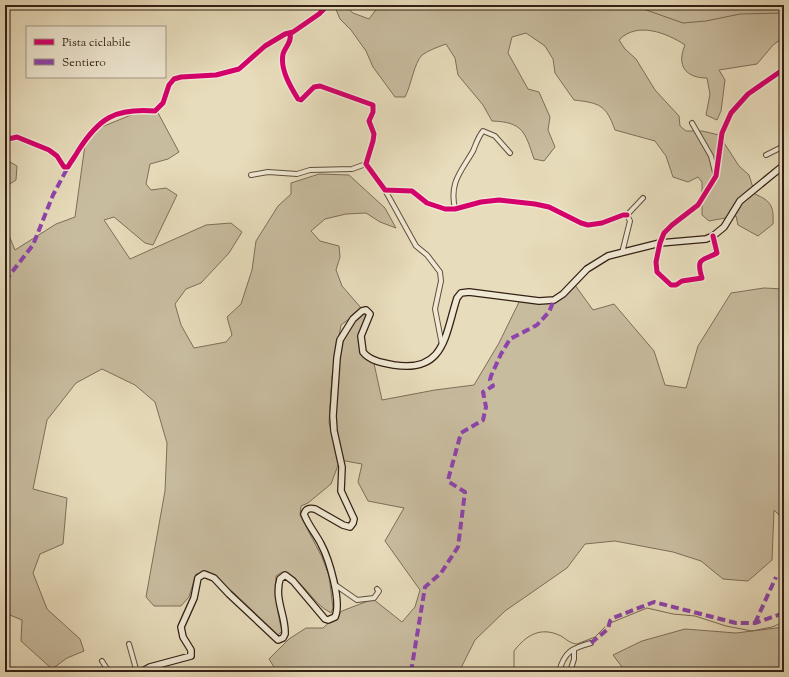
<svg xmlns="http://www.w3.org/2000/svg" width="789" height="677" viewBox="0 0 789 677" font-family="'Sorts Mill Goudy',serif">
  <rect width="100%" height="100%" fill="#e7dcbb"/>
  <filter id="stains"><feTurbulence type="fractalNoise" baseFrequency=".005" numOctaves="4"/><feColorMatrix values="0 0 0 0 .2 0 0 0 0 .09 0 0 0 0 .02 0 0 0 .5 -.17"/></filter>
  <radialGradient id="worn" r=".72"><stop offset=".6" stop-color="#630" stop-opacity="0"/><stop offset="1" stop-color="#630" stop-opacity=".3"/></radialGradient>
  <!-- green -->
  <g fill="#c8bc9f" stroke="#7e6e5a">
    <path d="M 334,5 L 344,5 L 353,13 L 369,19 L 378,7 L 384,5 L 784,5 L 784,37 L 773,45 L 757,64 L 719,70 L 725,80 L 721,111 L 717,120 L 706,115 L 710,94 L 707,78 C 686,78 676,66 685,45 C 667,33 637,21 619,40 L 625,49 L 636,59 L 655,90 L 679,116 L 680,126 L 686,131 L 702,131 L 719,135 L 739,166 L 749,175 L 755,194 C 771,201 774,206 773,224 L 758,236 L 738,225 L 736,216 L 709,221 L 702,215 L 702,182 L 698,177 L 688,182 L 673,177 L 666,156 L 655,141 L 615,130 C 606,105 600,103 574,100 L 555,73 L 553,59 L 545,46 L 526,33 L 512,37 L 508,53 L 528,89 L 539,92 L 550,117 L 548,130 L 555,147 L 544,161 L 534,159 C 525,132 523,122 492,121 L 483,105 L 458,75 L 455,58 L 446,44 C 438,47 429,50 422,55 C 414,63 411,86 405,97 L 395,97 L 373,67 L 366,51 L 351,30 L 340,19 Z"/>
    <path d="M 141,111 L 157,111 L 179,152 L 168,159 L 150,164 L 146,184 L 151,190 L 166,188 L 177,195 L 153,245 L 145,243 L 114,217 L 104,220 L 130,259 L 206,225 L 231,223 L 242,232 L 229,253 L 201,283 L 186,289 L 175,304 L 181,325 L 194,348 L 226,342 L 232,335 L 227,317 L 241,304 L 252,270 L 256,241 L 278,206 L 291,194 L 291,183 L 319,174 L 349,175 L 385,208 L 396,228 L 380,222 L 366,213 L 346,214 L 325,219 L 311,231 L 320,241 L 339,246 L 340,257 L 336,270 L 342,286 L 362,309 L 341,325 L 332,377 L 329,423 L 339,453 L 334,431 L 340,340 L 353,319 L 362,312 L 366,313 L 369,317 L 363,330 L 362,346 L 373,359 L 382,400 L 435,390 L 474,385 L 499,343 L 522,296 C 549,300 552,302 572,281 L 593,310 L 614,304 L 654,351 L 665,385 L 686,388 L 698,346 L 731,293 L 764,288 L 784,289 L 784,520 L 774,510 L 772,560 L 748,581 L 723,579 L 701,561 L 673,552 L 615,541 L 585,544 L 567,568 L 505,611 L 475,640 L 459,672 L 277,672 L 269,659 L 289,639 L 306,628 L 323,628 L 342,611 L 373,599 L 402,622 L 415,607 L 420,590 L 385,541 L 404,508 L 368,501 L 358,482 L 362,464 L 340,460 L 331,484 L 308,503 L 301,506 L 300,515 L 322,557 L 329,576 L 333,608 L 331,613 C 311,603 304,579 282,572 L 276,576 C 275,596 277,612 282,631 L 278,635 L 233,592 L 207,572 L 196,574 L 189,597 L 181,606 L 154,606 L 146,597 L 165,491 L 167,443 L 155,402 L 135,385 L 102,369 L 76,383 L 47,420 L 33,489 L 67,498 L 63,544 L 40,554 L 33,573 L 47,609 L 80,639 L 84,651 L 67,658 L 52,669 L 21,641 L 22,620 L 5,613 L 5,587 L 8,584 L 5,582 L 5,226 L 15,250 L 56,224 L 75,217 L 85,145 L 99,128 Z"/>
    <polygon points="5,159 17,166 16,180 5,187"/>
    <polygon points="784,627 784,672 623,672 622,667 613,655 642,641 685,629 736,633"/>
  </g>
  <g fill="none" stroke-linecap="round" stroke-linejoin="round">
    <!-- stream -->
    <g stroke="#7a6a56" stroke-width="1">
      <polyline points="632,5 683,23 706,21 740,14 784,13"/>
      <polyline points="608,624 647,608 673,614 695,616 726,626 752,631 772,627 784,622"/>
      <path d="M 511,672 L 514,667 L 514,651 C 526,635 541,626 561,636 C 566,639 571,644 577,644 L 595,637 L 605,627"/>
    </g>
    <defs>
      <g id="minor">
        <path d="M 290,34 C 292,42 285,47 283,54 C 280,69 290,86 298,99 L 301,100 L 314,87 L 320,86 L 373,105 L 373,112 L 369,121 L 374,134 L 373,141 L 366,164 L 385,190 L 412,191 L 427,203 L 445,209 L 455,209 L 481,202 L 499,200 L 535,204 L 549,207 L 581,223 L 588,225 L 602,223 L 623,215 L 627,215"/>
        <polyline points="5,88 5,114"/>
        <polyline points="692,123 711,156 716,176"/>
        <path d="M 5,137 L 8,139 L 17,137 L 49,150 L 57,156 L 64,167 L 68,167 C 71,161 75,157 78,151 C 99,118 115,108 155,111 L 163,103 L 169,85 L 174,79 L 181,77 L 216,75 L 239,69 L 265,46 L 285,34 L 293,32 L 319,14 L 328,5"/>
        <polyline points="766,155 784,146"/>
        <polyline points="251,175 268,172 297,174 310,170 352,169 366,164"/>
        <polyline points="385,190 416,246 427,255 440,272 441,281 435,309 442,345"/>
        <path d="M 455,209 C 449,182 461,172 473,151 C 476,144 478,137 483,131 L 495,136 L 510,153"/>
        <path d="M 713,236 L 717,253 C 704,261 695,256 702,278 L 682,281 L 676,285 L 671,285 L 657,272 L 656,262 L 660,243 L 664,233 L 672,225 L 698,205 L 716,176 L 722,133 L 731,113 L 748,94 L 784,69"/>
        <polyline points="622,253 630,221 627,215 643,198"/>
        <polyline points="334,584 357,600 374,598 379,591 377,589"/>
        <polyline points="129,644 136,669 141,672"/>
        <polyline points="102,661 109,672"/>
        <path d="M 559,672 C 564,652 572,648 591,643"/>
        <polyline points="570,672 574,659 574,650"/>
      </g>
      <path id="secondary" d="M 141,672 L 150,667 L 191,656 L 191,650 L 183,637 L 181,627 L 194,598 L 198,578 L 204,574 L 214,578 L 229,594 L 278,640 L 283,638 L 285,634 C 286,616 274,600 280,579 L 285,575 L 293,581 L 325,619 L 328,620 L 335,617 C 342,602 329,559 321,544 C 316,534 308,525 304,514 C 306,508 310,508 315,509 L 343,525 L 350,527 L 353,523 L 354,519 L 341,491 L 342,467 L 334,431 L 333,416 L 337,358 L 340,340 L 353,319 L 362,311 L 366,310 L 370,314 L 361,336 L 363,352 C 370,361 383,363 394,365 C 445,373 445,335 457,298 L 461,293 L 469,292 L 539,301 L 554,300 L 563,294 L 587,269 L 608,256 L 660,243 L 706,239 L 713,236 L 724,227 L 740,201 L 784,165"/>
    </defs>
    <!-- minor casing -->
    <use href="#minor" stroke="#604e3e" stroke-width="6"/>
    <!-- secondary casing -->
    <use href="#secondary" stroke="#331f14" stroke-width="8"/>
    <!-- minor -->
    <use href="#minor" stroke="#efe8d3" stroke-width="4"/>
    <!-- secondary -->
    <use href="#secondary" stroke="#efe8d3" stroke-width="5.5"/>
    <!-- quiet -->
    <g stroke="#8e44ad" stroke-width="4" stroke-dasharray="8 4" stroke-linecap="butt">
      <polyline points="5,281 33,245 53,195 68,167"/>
      <polyline points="755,623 776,577"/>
      <polyline points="591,643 608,629 610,621 613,618 654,602 736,623 755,623 784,613"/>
      <polyline points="411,672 425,587 441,573 458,547 465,492 449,482 448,480 461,433 483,420 486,407 483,392 493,386 490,380 491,376 501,354 510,339 537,325 549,312 554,300"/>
    </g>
    <defs>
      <g id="cycleway">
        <path d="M 290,34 C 292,42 285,47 283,54 C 280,69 290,86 298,99 L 301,100 L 314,87 L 320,86 L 373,105 L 373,112 L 369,121 L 374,134 L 373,141 L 366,164 L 385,190 L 412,191 L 427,203 L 445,209 L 455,209 L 481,202 L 499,200 L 535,204 L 549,207 L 581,223 L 588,225 L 602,223 L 623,215 L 627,215"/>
        <path d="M 5,137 L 8,139 L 17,137 L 49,150 L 57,156 L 64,167 L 68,167 C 71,161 75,157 78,151 C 99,118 115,108 155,111 L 163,103 L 169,85 L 174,79 L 181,77 L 216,75 L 239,69 L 265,46 L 285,34 L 293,32 L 319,14 L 328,5"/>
        <path d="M 713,236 L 717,253 C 704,261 695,256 702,278 L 682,281 L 676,285 L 671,285 L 657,272 L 656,262 L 660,243 L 664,233 L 672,225 L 698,205 L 716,176 L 722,133 L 731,113 L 748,94 L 784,69"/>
      </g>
    </defs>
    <!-- cycleway casing -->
    <use href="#cycleway" stroke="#efe8d3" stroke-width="8"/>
    <!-- cycleway -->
    <use href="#cycleway" stroke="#d6006c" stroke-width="5"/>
  </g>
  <!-- margin -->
  <rect width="789" height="677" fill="none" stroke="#e7dcbb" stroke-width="20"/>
  <rect x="6" y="6" width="777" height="665" fill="none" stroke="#331f14" stroke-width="2"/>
  <rect x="10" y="10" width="769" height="657" fill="none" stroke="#331f14"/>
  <!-- legend -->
  <rect x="26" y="26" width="140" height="52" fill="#efe8d3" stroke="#a49887"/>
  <rect x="34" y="39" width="20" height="6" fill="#d6006c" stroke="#a49887"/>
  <text x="62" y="46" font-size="12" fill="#331f14">Pista ciclabile</text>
  <rect x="34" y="59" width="20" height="6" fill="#8e44ad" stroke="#a49887"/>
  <text x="62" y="66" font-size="12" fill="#331f14">Sentiero</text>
  <rect width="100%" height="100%" filter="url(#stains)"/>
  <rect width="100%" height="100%" fill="url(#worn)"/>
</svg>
